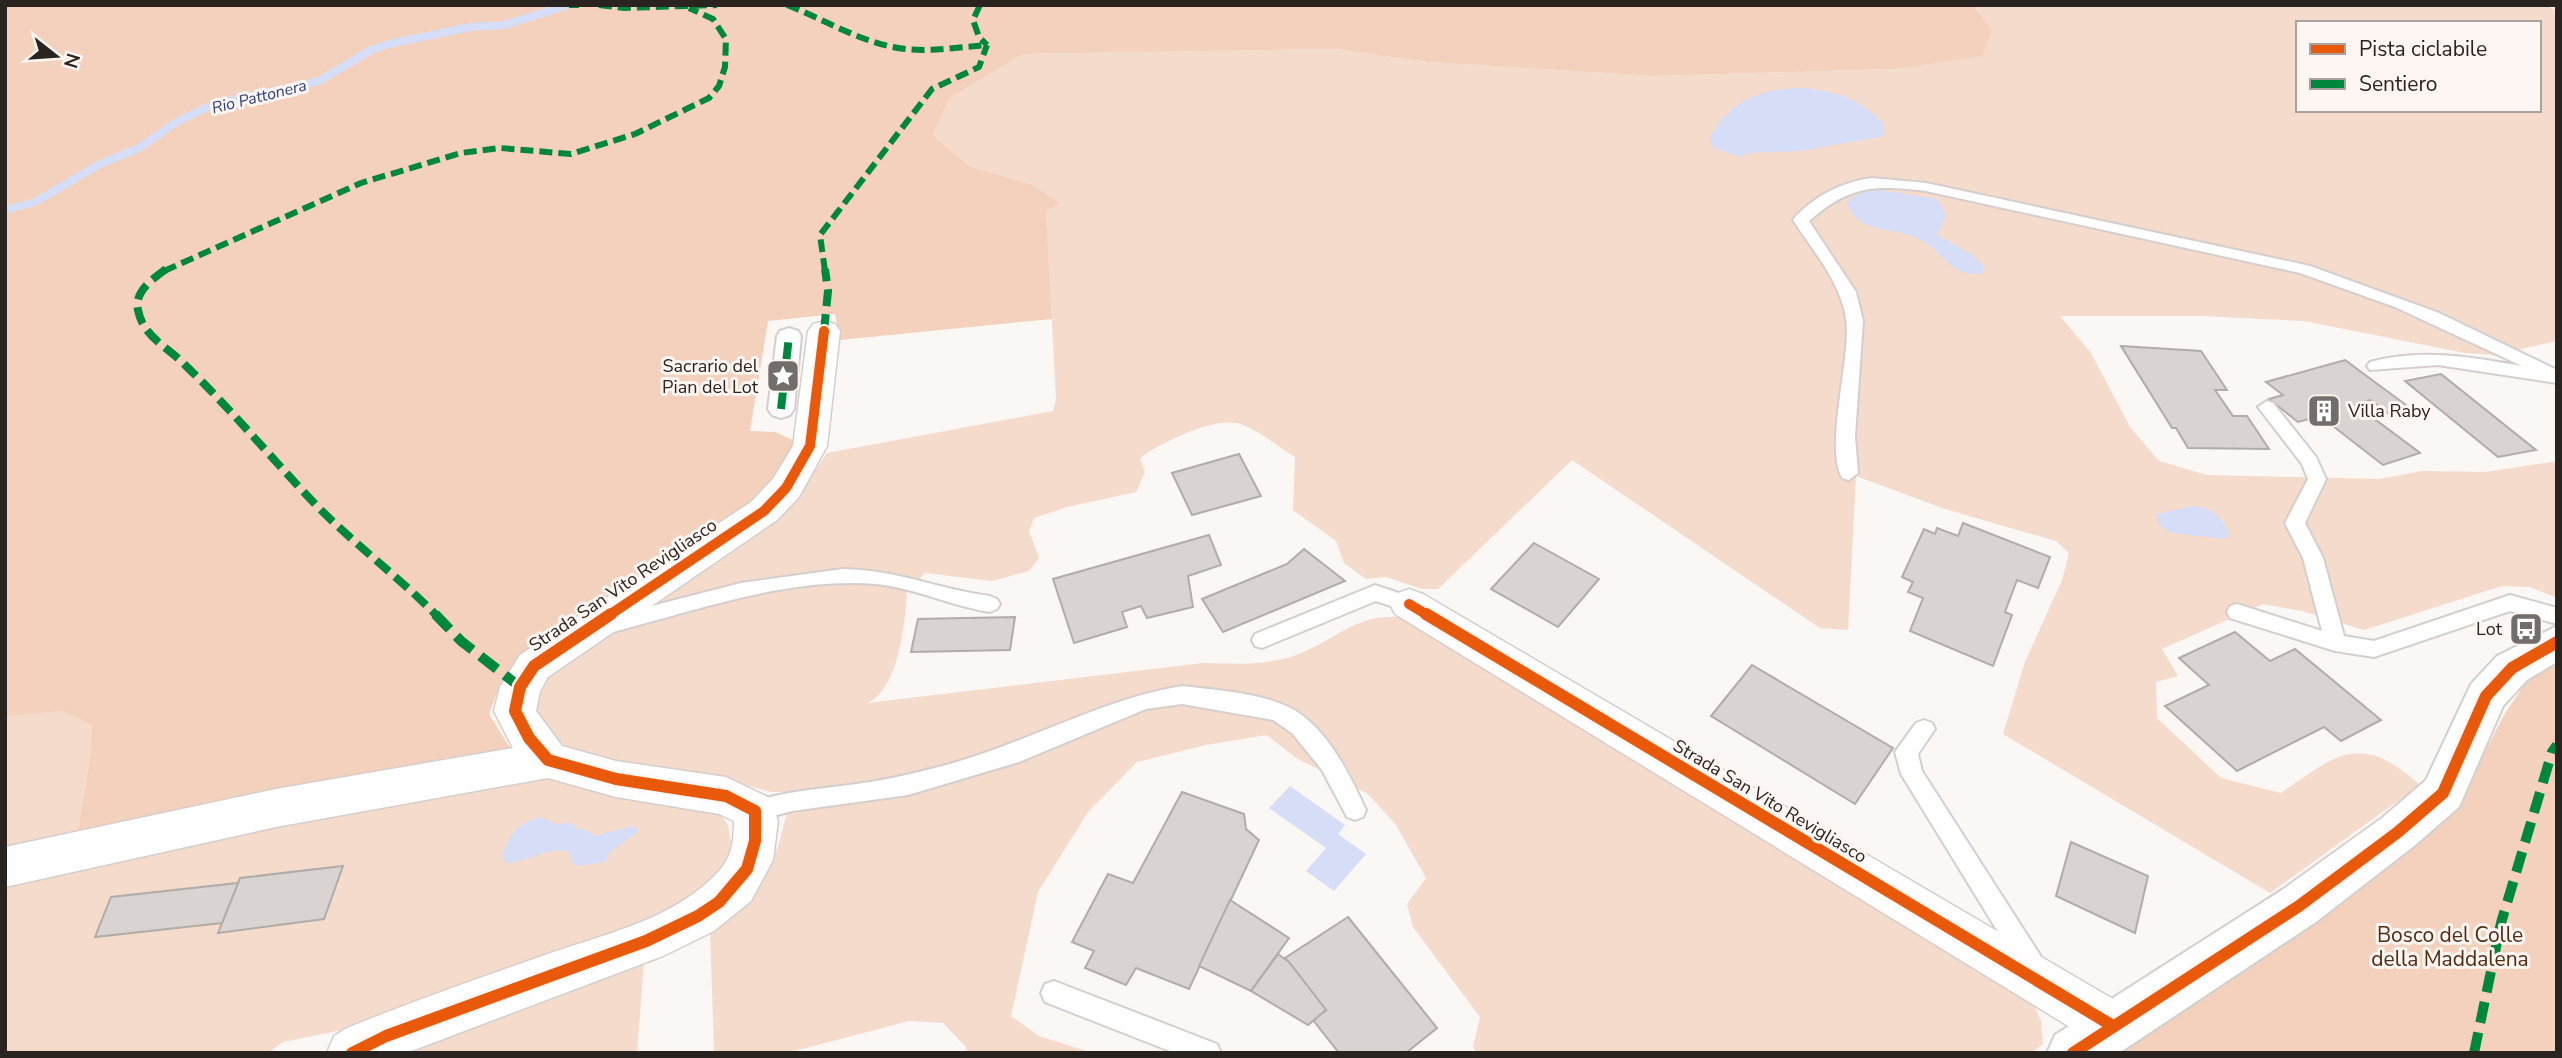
<svg xmlns="http://www.w3.org/2000/svg" width="2562" height="1058" viewBox="0 0 2562 1058" font-family="'Nunito Sans',sans-serif">
  <rect width="100%" height="100%" fill="#faf7f5"/>
  <!-- green -->
  <g fill="#f4dbcc" fill-rule="evenodd">
    <path d="M 1973,5 L 2547,5 L 2557,12 L 2557,341 L 2494,355 L 2465,353 L 2304,321 L 2202,316 L 2060,316 L 2091,353 L 2130,427 L 2159,461 L 2207,475 L 2379,479 L 2422,471 L 2486,472 L 2557,461 L 2557,598 L 2530,587 L 2502,586 L 2364,630 L 2302,611 L 2263,604 L 2162,649 L 2178,676 L 2156,682 L 2157,718 L 2221,778 L 2281,793 C 2338,753 2361,732 2420,785 L 2270,893 L 2003,734 L 2025,662 L 2062,580 L 2069,553 L 2056,541 L 1945,509 L 1856,476 L 1848,630 L 1820,628 L 1572,460 L 1438,589 L 1422,589 L 1386,577 L 1366,579 L 1344,563 L 1336,541 L 1293,510 L 1295,457 C 1278,447 1261,432 1243,425 C 1217,414 1161,443 1140,458 L 1145,472 L 1136,492 L 1067,507 L 1034,518 L 1029,531 L 1039,558 L 1029,571 L 992,581 L 925,573 L 907,592 C 905,622 899,690 867,703 L 1203,663 C 1235,664 1269,666 1299,654 C 1342,636 1359,611 1409,618 L 2031,998 L 2041,1021 L 2043,1044 L 2031,1053 L 1477,1053 L 1473,1047 L 1480,1017 L 1413,927 L 1407,904 L 1426,878 L 1396,825 L 1368,794 L 1296,758 L 1267,735 L 1206,745 L 1137,762 L 1088,812 L 1038,892 L 1011,1016 L 1039,1036 L 1093,1053 L 966,1053 L 966,1047 L 943,1023 L 909,1021 L 787,1053 L 714,1053 L 710,928 C 726,912 747,897 761,879 C 779,855 786,820 790,792 L 771,792 L 697,772 L 618,765 L 597,755 L 566,747 L 545,726 L 536,709 L 539,689 L 560,663 L 807,482 L 827,453 L 1053,411 L 1056,399 L 1046,211 L 1060,203 L 1031,184 L 969,166 L 933,135 L 950,98 L 1023,54 L 1336,49 L 1428,62 L 1653,76 L 1895,69 L 1992,30 ZM 2298,23 L 2539,23 L 2539,110 L 2298,110 Z"/>
    <polygon points="63,711 93,725 91,752 76,840 5,857 5,717"/>
    <polygon points="547,777 717,810 728,825 732,848 721,876 651,924 342,1030 283,1042 268,1053 5,1053 5,875"/>
    <polygon points="644,962 637,1053 391,1053"/>
  </g>
  <!-- forest -->
  <g fill="#f4d1bc">
    <polygon points="5,5 1973,5 1992,30 1982,56 1895,69 1653,76 1428,62 1336,49 1023,54 950,98 933,135 969,166 1031,184 1060,203 1046,211 1052,319 840,340 835,314 768,321 750,431 775,432 795,441 793,454 755,503 513,667 499,688 489,714 512,751 76,840 91,752 92,725 63,711 5,717"/>
    <polygon points="2551,662 2557,663 2557,1053 2111,1053 2456,807 2504,715 2524,685"/>
  </g>
  <!-- water -->
  <g fill="#d6def7">
    <path d="M 1806,88 C 1839,93 1862,99 1884,125 L 1884,136 L 1800,151 L 1749,153 L 1740,157 L 1713,148 L 1710,137 C 1734,96 1762,89 1806,88 Z"/>
    <path d="M 1879,190 L 1937,199 L 1946,215 L 1937,235 L 1971,254 L 1983,265 L 1983,273 C 1950,279 1944,251 1919,239 C 1894,226 1855,235 1847,202 L 1861,192 Z"/>
    <path d="M 2194,506 C 2212,507 2222,517 2229,534 L 2225,539 L 2171,533 L 2159,525 L 2156,514 Z"/>
    <polygon points="1290,786 1345,825 1338,834 1366,854 1334,891 1306,871 1326,848 1269,808"/>
    <path d="M 540,817 L 558,825 L 569,822 L 578,829 L 588,831 L 593,836 L 634,826 L 639,831 L 610,852 L 605,862 L 577,866 L 571,861 L 569,852 C 549,845 525,864 505,863 L 502,854 C 510,834 518,823 540,817 Z"/>
  </g>
  <g fill="none" stroke-linecap="round" stroke-linejoin="round">
    <!-- stream -->
    <polyline stroke="#d6def7" stroke-width="8" points="5,210 35,202 100,164 139,148 178,121 214,104 319,81 371,50 389,44 470,27 504,25 565,6"/>
  </g>
  <!-- building -->
  <g fill="#d9d4d1" stroke="#b0aca9" stroke-width="2">
    <polygon points="2121,346 2201,351 2227,390 2215,390 2233,416 2247,416 2269,449 2188,448 2176,428 2172,428"/>
    <polygon points="2345,360 2410,408 2389,414 2370,400 2356,405 2420,453 2383,465 2320,416 2298,422 2269,399 2283,395 2266,382"/>
    <polygon points="2441,374 2536,450 2498,457 2405,381"/>
    <polygon points="1239,454 1261,496 1192,515 1172,473"/>
    <polygon points="1963,523 2050,557 2038,588 2017,580 2005,612 2012,615 1993,666 1910,631 1923,598 1908,592 1913,582 1902,577 1924,529 1935,534 1937,528 1958,536"/>
    <polygon points="1209,535 1221,565 1188,576 1193,607 1147,618 1141,606 1122,612 1127,627 1074,643 1053,579"/>
    <polygon points="1534,543 1599,579 1558,627 1491,589"/>
    <polygon points="1304,549 1345,581 1223,632 1202,599 1287,564"/>
    <polygon points="1015,617 1010,650 911,652 918,619"/>
    <polygon points="2235,632 2270,661 2295,649 2381,720 2341,741 2324,727 2237,771 2165,706 2209,685 2179,658"/>
    <polygon points="1752,665 1893,748 1855,804 1711,716"/>
    <polygon points="1182,792 1244,814 1246,829 1259,840 1189,989 1136,968 1126,985 1085,968 1094,951 1072,942 1108,874 1133,883"/>
    <polygon points="2071,842 2148,876 2135,933 2056,896"/>
    <polygon points="343,866 324,919 218,933 240,878"/>
    <polygon points="238,883 222,923 95,937 111,897"/>
    <polygon points="1230,900 1289,938 1251,991 1199,966"/>
    <polygon points="1348,917 1437,1028 1406,1053 1339,1053 1313,1020 1326,1010 1285,958"/>
    <polygon points="1278,954 1289,962 1326,1010 1308,1025 1251,991"/>
  </g>
  <g fill="none" stroke-linecap="round" stroke-linejoin="round">
    <defs>
      <g id="service">
        <path d="M 1872,178 L 1926,183 L 2310,266 L 2439,313 L 2557,370 L 2557,383 L 2438,365 L 2370,370 L 2367,366 L 2370,362 C 2421,348 2471,357 2522,366 L 2395,307 L 2300,273 L 1926,191 C 1874,185 1850,185 1809,221 L 1856,292 L 1863,321 L 1855,436 L 1858,473 L 1849,480 L 1842,478 C 1824,446 1852,356 1846,318 C 1840,281 1813,251 1793,220 C 1813,196 1842,182 1872,178 Z"/>
        <polygon points="2267,401 2273,403 2316,457 2326,479 2305,523 2323,558 2344,636 2374,641 2510,595 2557,608 2557,624 2510,611 2374,657 2335,651 2230,618 2227,612 2230,606 2237,604 2322,631 2303,558 2285,523 2308,479 2302,464 2258,407"/>
        <path d="M 843,569 C 899,570 937,589 990,596 L 997,599 L 1000,604 L 997,609 L 990,612 C 951,606 915,588 876,584 C 786,577 695,611 609,633 L 602,631 L 599,625 L 602,619 L 609,617 L 741,583 Z"/>
        <polygon points="1375,585 1416,599 1419,604 1416,609 1409,612 1376,601 1262,648 1255,646 1252,640 1255,634"/>
        <path d="M 1182,686 C 1215,690 1253,692 1284,705 C 1324,721 1349,773 1366,810 L 1363,817 L 1355,820 L 1347,817 L 1322,770 L 1292,733 L 1273,720 L 1182,704 L 1146,709 L 1019,762 L 908,795 L 792,811 L 755,821 L 747,818 L 744,811 L 747,804 C 783,791 819,789 857,784 C 888,780 919,772 950,764 C 1029,742 1102,699 1182,686 Z"/>
        <polygon points="1924,720 1932,723 1935,729 1918,754 1922,771 2040,955 2043,963 2040,971 2031,975 2022,971 1901,774 1895,752 1916,723"/>
        <polygon points="1054,981 1217,1044 1221,1053 1175,1053 1045,1002 1041,993 1045,984"/>
      </g>
      <polygon id="pedestrian" points="789,328 798,331 801,336 794,409 790,415 781,418 772,415 768,409 777,336 780,331"/>
      <g id="minor">
        <path d="M 824,321 L 835,324 L 840,331 L 827,446 L 799,497 L 777,520 L 548,677 L 540,691 L 536,711 L 562,746 L 616,761 L 726,777 L 770,798 L 778,821 L 773,860 L 751,901 L 714,931 L 663,956 L 406,1053 L 327,1053 L 334,1036 L 347,1028 C 411,1002 477,979 542,956 C 601,935 675,920 719,871 C 732,857 734,840 734,821 L 719,814 L 616,797 L 548,778 L 276,827 L 5,887 L 5,847 L 276,789 L 513,748 L 494,711 L 500,687 L 520,655 L 751,502 L 773,479 L 793,446 L 808,331 L 813,324 Z"/>
        <polygon points="1409,589 1423,594 2130,1009 2138,1026 2130,1043 2113,1050 2096,1043 1395,614 1390,604 1395,594"/>
      </g>
      <polygon id="tertiary" points="2557,626 2557,662 2527,680 2503,706 2459,807 2414,846 2316,922 2119,1053 2047,1053 2055,1035 2282,890 2382,818 2426,780 2471,684 2497,656"/>
    </defs>
    <!-- service casing -->
    <use href="#service" stroke="#d4cfcc" stroke-width="4"/>
    <!-- pedestrian casing -->
    <use href="#pedestrian" stroke="#d4cfcc" stroke-width="4"/>
    <!-- minor casing -->
    <use href="#minor" stroke="#d4cfcc" stroke-width="3"/>
    <!-- tertiary casing -->
    <use href="#tertiary" stroke="#d4cfcc" stroke-width="4"/>
    <!-- service -->
    <use href="#service" fill="#fefefe" fill-rule="evenodd"/>
    <!-- pedestrian -->
    <use href="#pedestrian" fill="#fefefe" fill-rule="evenodd"/>
    <!-- minor -->
    <use href="#minor" fill="#fefefe" fill-rule="evenodd"/>
    <!-- tertiary -->
    <use href="#tertiary" fill="#fefefe" fill-rule="evenodd"/>
    <!-- quiet-far2 -->
    <g stroke="#00873e" stroke-width="6" stroke-dasharray="13 6" stroke-linecap="butt">
      <polyline points="569,5 579,5"/>
      <polyline points="599,5 624,8 717,5"/>
      <path d="M 787,5 C 826,20 863,44 905,49 C 932,52 960,47 987,45"/>
      <polyline points="980,5 973,20 979,37 987,45"/>
      <polyline points="164,271 361,183 461,153 500,148 571,154 635,134 709,98 719,86 725,67 726,39 713,19 689,8"/>
      <polyline points="825,271 820,235 932,89 979,67 987,45"/>
    </g>
    <!-- quiet-far1 -->
    <g stroke="#00873e" stroke-width="8" stroke-dasharray="17 8" stroke-linecap="butt">
      <path d="M 166,269 C 153,279 134,291 138,310 C 143,337 168,347 185,365 C 231,409 272,459 316,505 C 354,544 399,577 437,616"/>
      <polyline points="824,331 828,291 825,269"/>
      <polyline points="781,409 789,336"/>
    </g>
    <!-- quiet -->
    <g stroke="#00873e" stroke-width="10" stroke-dasharray="21 10" stroke-linecap="butt">
      <polyline points="435,614 461,641 520,687"/>
      <polyline points="2474,1053 2501,923 2552,752 2557,745"/>
    </g>
    <defs>
      <g id="cycleway-far1">
        <polyline points="1409,604 1429,616"/>
        <polyline points="608,616 764,511 786,488 810,446 824,331"/>
      </g>
      <g id="cycleway">
        <polyline points="1426,614 2113,1026"/>
        <polyline points="352,1053 386,1036 646,941 698,916 719,902 747,869 755,841 755,811 726,796 616,779 548,760 529,738 515,711 520,687 534,666 611,614"/>
        <polyline points="2073,1053 2299,906 2398,832 2443,793 2486,696 2512,668 2557,642"/>
      </g>
    </defs>
    <!-- cycleway-far1 casing -->
    <use href="#cycleway-far1" stroke="#fdf6f2" stroke-width="14"/>
    <!-- cycleway casing -->
    <use href="#cycleway" stroke="#fdf6f2" stroke-width="17"/>
    <!-- cycleway-far1 -->
    <use href="#cycleway-far1" stroke="#e8590c" stroke-width="10"/>
    <!-- cycleway -->
    <use href="#cycleway" stroke="#e8590c" stroke-width="12"/>
  </g>
  <!-- icons -->
  <defs>
    <symbol id="sight-square" viewBox="-11 -11 22 22"><rect x="-9" y="-9" width="18" height="18" rx="4" fill="#736e6b" stroke="#fdf6f2"/><path d="M0-6L1.8-2.2L6-1.7L2.9 1.2L3.7 5.4L0 3.3L-3.7 5.4L-2.9 1.2L-6-1.7L-1.8-2.2Z" fill="#fff"/></symbol>
    <symbol id="building-square" viewBox="-11 -11 22 22"><rect x="-9" y="-9" width="18" height="18" rx="4" fill="#736e6b" stroke="#fdf6f2"/><path d="M-4-6H4V6H1V3H-1V6H-4ZM-2.5-4.3h1.7v1.8h-1.7ZM.8-4.3h1.7v1.8H.8ZM-2.5-1h1.7V.8h-1.7ZM.8-1h1.7V.8H.8Z" fill="#fff"/></symbol>
    <symbol id="bus-square" viewBox="-11 -11 22 22"><rect x="-9" y="-9" width="18" height="18" rx="4" fill="#736e6b" stroke="#fdf6f2"/><path d="M-5-6H5V4H4V6H2V4H-2V6H-4V4H-5ZM-3.5-4V0h7V-4ZM-3.5 1.2v1.5H-2V1.2ZM2 1.2v1.5H3.5V1.2Z" fill="#fff"/></symbol>
  </defs>
  <g fill-rule="evenodd">
    <use href="#sight-square" x="764" y="357" width="38" height="38"/>
    <use href="#building-square" x="2305" y="392" width="38" height="38"/>
    <use href="#bus-square" x="2507" y="610" width="38" height="38"/>
  </g>
  <g text-anchor="middle" stroke-width="6" stroke-linejoin="round" paint-order="stroke">
    <!-- far-water labels -->
    <g font-size="16" font-style="italic" fill="#2c4084" stroke="#fdf6f2">
      <text transform="translate(259 96) rotate(-14)" y="6">Rio Pattonera</text>
    </g>
    <!-- poi labels -->
    <g font-size="18" fill="#2a2420" stroke="#fdf6f2" text-anchor="end">
      <text x="758" y="372">Sacrario del<tspan x="758" dy="21">Pian del Lot</tspan></text>
      <text x="2348" y="417" text-anchor="start">Villa Raby</text>
      <text x="2502" y="635">Lot</text>
    </g>
    <!-- street labels -->
    <g font-size="18" fill="#2a2420" stroke="#fdf6f2">
      <text transform="translate(623 585) rotate(-34)" y="6">Strada San Vito Revigliasco</text>
      <text transform="translate(1770 801) rotate(31)" y="6">Strada San Vito Revigliasco</text>
    </g>
    <!-- near-park labels -->
    <g font-size="21" fill="#522a0f" stroke="#fdf6f2">
      <text x="2450" y="942">Bosco del Colle<tspan x="2450" dy="24">della Maddalena</tspan></text>
    </g>
  </g>
  <!-- border -->
  <rect width="2562" height="1058" fill="none" stroke="#2a2420" stroke-width="14"/>
  <!-- legend -->
  <rect x="2296" y="21" width="245" height="91" fill="#fdf6f2" stroke="#a9a29e" stroke-width="2"/>
  <rect x="2310" y="44" width="35" height="10" fill="#e8590c" stroke="#a9a29e" stroke-width="2"/>
  <text x="2359" y="56" font-size="21" fill="#2a2420">Pista ciclabile</text>
  <rect x="2310" y="79" width="35" height="10" fill="#00873e" stroke="#a9a29e" stroke-width="2"/>
  <text x="2359" y="91" font-size="21" fill="#2a2420">Sentiero</text>
  <!-- north arrow -->
  <g transform="translate(56 56) rotate(107)" stroke="#fdf6f2" stroke-width="5" paint-order="stroke">
  <path d="M0-5L12 26L0 18L-12 26Z" fill="#2a2420"/>
  <text y="-10" font-size="19" font-weight="bold" text-anchor="middle" fill="#2a2420">N</text>
  </g>
</svg>
